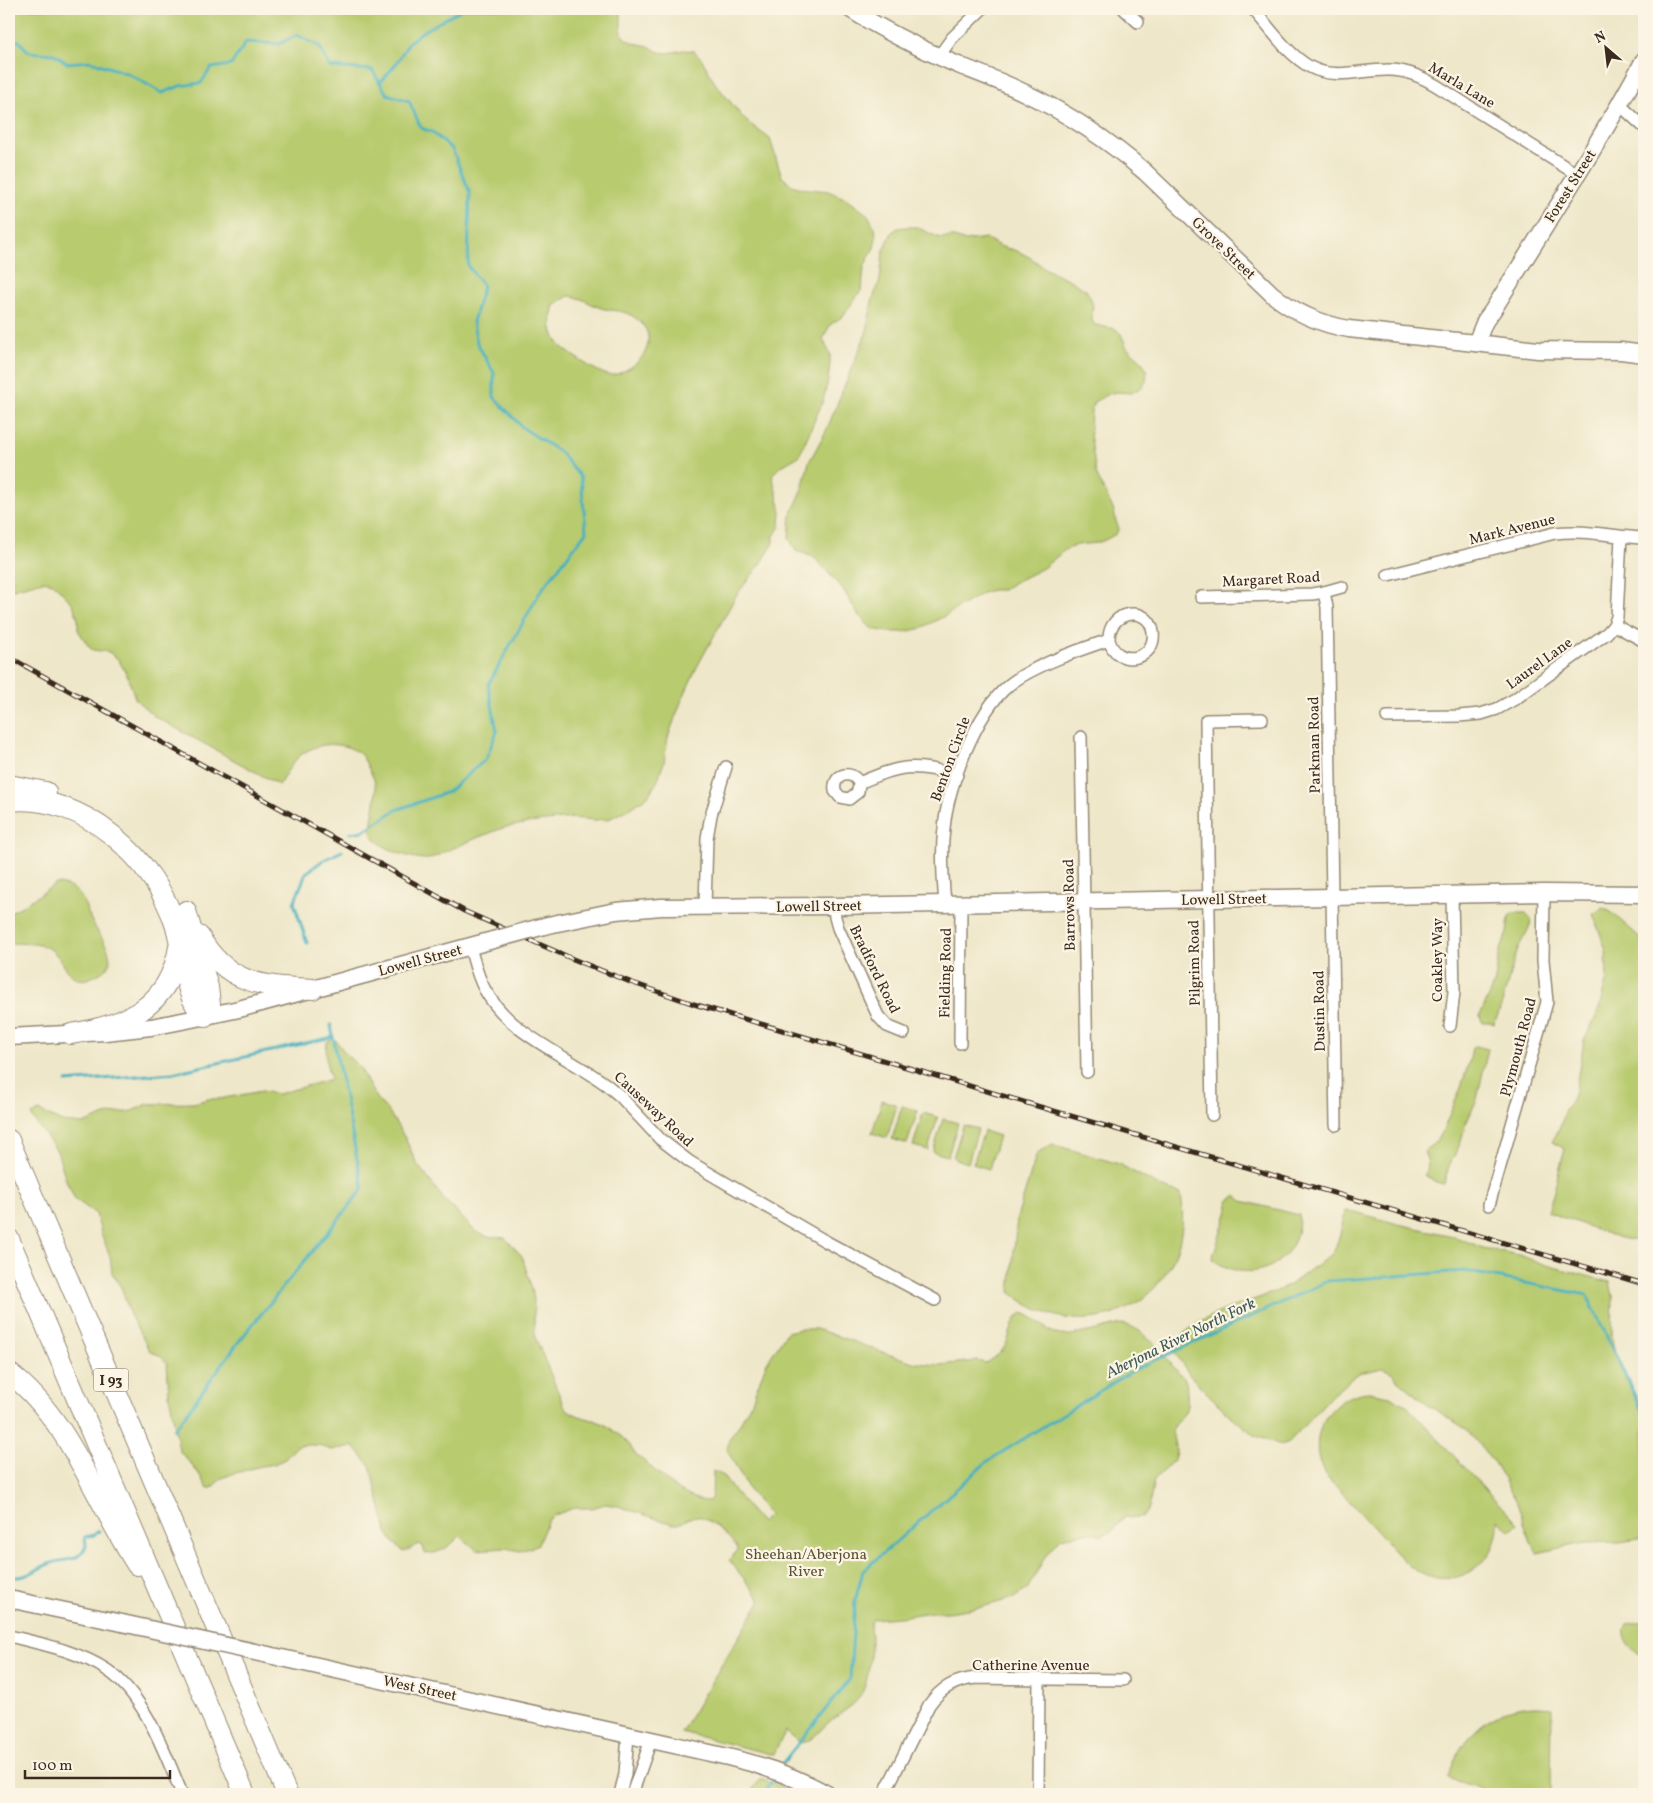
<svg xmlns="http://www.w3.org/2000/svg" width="1653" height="1803" viewBox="0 0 1653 1803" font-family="Vollkorn,serif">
  <rect width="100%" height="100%" fill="#fcf5e5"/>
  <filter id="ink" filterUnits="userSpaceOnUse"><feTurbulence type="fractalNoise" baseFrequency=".02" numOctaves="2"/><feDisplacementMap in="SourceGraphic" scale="10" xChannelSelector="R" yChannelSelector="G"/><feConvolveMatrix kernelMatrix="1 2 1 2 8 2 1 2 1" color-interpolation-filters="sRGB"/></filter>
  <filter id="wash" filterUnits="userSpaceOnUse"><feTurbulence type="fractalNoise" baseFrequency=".0096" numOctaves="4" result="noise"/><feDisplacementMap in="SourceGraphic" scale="20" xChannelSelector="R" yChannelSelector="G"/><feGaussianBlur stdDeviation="1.12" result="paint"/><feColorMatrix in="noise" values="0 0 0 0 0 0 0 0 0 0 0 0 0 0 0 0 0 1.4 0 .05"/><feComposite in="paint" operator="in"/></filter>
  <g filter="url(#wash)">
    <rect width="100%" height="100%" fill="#eee7c9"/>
    <!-- green -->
    <g fill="#b8cb6e" stroke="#7a7a46" fill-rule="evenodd">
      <path d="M 9,9 L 621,9 L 621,29 L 624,38 L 634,43 L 649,46 L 658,52 L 668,53 L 684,50 L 694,51 L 701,58 L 715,83 L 745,120 L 770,139 L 782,177 L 792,185 L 801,188 L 828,191 L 847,199 L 868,215 L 875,228 L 876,238 L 874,248 L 864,267 L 862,289 L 843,316 L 830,325 L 823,339 L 830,354 L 830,364 L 828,381 L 823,401 L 799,456 L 780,467 L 772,475 L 781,511 L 780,526 L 774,536 L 772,546 L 763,561 L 737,594 L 697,667 L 681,702 L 668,737 L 664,762 L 657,782 L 648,796 L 634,806 L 609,819 L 594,820 L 572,818 L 528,823 L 503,828 L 479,837 L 429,859 C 412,860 379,849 371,833 C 371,816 378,800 375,783 C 374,778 371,774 369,769 C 366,764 364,757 359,753 C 342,741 319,742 302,754 C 292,762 285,775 279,785 L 154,716 L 136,700 L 126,673 L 118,659 L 109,652 L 93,650 L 89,647 L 78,630 L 78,619 L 73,604 L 53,583 L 43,581 L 9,590 ZM 569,296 C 581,297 590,304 601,308 C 612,311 624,310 634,317 C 659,333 648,359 626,370 C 620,373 614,376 608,375 C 599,373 579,360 571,354 C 552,342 548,326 554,305 Z"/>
      <polygon points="905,227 916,227 940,238 954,237 965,241 986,238 999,246 1017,251 1031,258 1046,269 1068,279 1086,290 1091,299 1093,307 1091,319 1095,325 1116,329 1121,334 1127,348 1141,360 1147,370 1146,381 1142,387 1132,393 1116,392 1108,394 1094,402 1091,410 1090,433 1096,474 1114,511 1116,522 1119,528 1116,534 1105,540 1097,543 1077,545 1065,550 1043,568 1013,583 1003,590 992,590 983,593 943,617 919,629 903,632 888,632 872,629 859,616 843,589 814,557 796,551 789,538 791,515 801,493 809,462 827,429 867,331 872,301 880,280 883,252 892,232 898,228"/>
      <path d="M 56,884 C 65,884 74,888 80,895 C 85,902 87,912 91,920 C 96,930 104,940 108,950 C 109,953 110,958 110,961 C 109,970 97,975 90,978 C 69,987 64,958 50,949 C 38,942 23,944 9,943 L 9,913 L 22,906 Z"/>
      <polygon points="1603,908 1611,912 1644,941 1644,1242 1620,1238 1548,1212 1565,1149 1552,1142 1561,1125 1564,1112 1572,1100 1575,1092 1584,1041 1598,1012 1607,978 1606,950 1593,914"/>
      <path d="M 1513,913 L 1526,913 L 1531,921 C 1529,931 1522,939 1518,949 C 1509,974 1505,1000 1494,1024 L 1489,1022 L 1482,1022 L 1480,1015 L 1494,985 L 1500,951 L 1507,933 L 1509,916 Z"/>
      <path d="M 334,1038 L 346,1054 L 360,1068 L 376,1098 L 389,1112 L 405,1138 L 417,1164 L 443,1198 L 476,1232 L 486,1236 L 505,1238 L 522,1256 L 533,1293 L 535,1337 L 564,1406 C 576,1420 595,1417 609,1427 C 614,1432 622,1436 627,1442 C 630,1444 631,1448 633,1451 C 637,1457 643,1460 648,1464 C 663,1479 687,1501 709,1501 L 712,1497 L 713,1471 L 724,1476 L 730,1486 L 761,1523 L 769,1515 L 749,1490 L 727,1450 L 729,1439 L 739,1425 L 752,1401 L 766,1364 L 787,1332 L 800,1329 L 816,1329 L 852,1341 L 881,1352 L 917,1363 L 939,1365 L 977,1361 L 986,1363 C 991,1359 998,1356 1002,1351 C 1011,1340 1010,1320 1022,1313 C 1036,1317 1044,1329 1056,1334 C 1068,1339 1108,1327 1122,1324 C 1149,1328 1165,1360 1183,1377 C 1187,1382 1187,1386 1187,1392 C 1189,1418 1181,1412 1172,1431 L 1176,1451 L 1174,1460 L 1154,1480 L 1149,1508 L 1142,1518 L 1125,1516 L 1112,1531 L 1101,1536 L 1095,1533 L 1082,1533 L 1061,1538 L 1045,1557 L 1028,1588 L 1014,1598 L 982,1607 L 947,1612 L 931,1612 L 900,1617 L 873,1619 C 868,1625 871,1630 871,1638 C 871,1655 869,1684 859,1698 C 852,1707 841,1713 832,1720 C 821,1727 816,1740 801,1743 L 786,1731 L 777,1747 L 774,1755 L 681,1732 L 761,1600 L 729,1560 L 738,1550 L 737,1547 C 731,1539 707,1515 696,1516 C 688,1517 685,1523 673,1524 L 618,1506 L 605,1504 L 592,1508 L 574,1508 L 555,1515 L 548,1520 L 538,1544 L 530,1548 L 520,1551 L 506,1548 L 477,1550 L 460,1536 C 450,1546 440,1554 425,1554 L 423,1546 L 419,1544 L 404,1552 L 394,1543 L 387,1532 L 370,1465 L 353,1446 L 331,1450 L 319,1445 L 301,1445 L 297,1446 L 285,1459 L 274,1464 L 261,1466 L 232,1474 L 220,1479 L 212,1488 L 207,1488 L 199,1474 L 179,1450 L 169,1394 L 167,1363 L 160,1356 L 149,1350 L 147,1346 L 130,1315 L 122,1289 L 112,1273 L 110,1256 L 101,1233 L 96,1214 L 75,1199 L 66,1180 L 57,1151 L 32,1117 L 32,1115 L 39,1111 L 62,1122 L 83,1124 L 105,1115 L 132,1111 L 148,1104 L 194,1103 L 208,1099 L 219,1099 L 262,1091 L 278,1094 L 331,1079 C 326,1065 325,1057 327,1042 Z"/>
      <path d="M 1476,1046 L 1488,1049 L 1477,1099 L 1465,1126 L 1460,1144 L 1449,1166 L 1444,1184 L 1436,1182 L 1424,1175 C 1430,1169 1428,1160 1424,1152 L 1436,1141 L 1444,1128 L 1460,1090 L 1470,1059 L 1472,1047 Z"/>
      <polygon points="882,1100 897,1105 887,1138 872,1133"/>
      <polygon points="902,1106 918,1111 907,1144 892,1139"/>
      <polygon points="923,1113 938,1117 928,1150 913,1146"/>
      <polygon points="943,1119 958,1123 948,1156 933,1152"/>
      <polygon points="963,1125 978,1129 968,1163 953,1158"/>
      <polygon points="984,1131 999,1136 989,1169 973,1164"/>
      <path d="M 1052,1144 L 1119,1164 L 1163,1188 L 1181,1194 C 1197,1296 1090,1358 1010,1292 L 1017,1218 L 1037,1153 Z"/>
      <path d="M 1235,1196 L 1238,1197 L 1242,1201 L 1299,1215 C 1300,1264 1251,1288 1212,1259 L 1229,1207 L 1228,1201 Z"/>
      <path d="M 1345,1211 L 1355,1212 L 1398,1224 L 1453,1236 L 1483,1248 L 1519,1255 L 1546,1265 L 1610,1282 L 1613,1296 L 1612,1339 L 1616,1357 L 1628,1384 L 1644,1405 L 1644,1538 L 1620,1542 L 1584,1543 L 1537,1553 L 1531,1543 L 1516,1500 L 1493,1461 L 1466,1429 L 1428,1405 L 1396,1378 L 1393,1373 L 1383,1368 L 1359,1373 L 1351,1379 L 1332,1395 L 1289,1442 L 1281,1445 L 1256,1436 L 1229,1415 L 1191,1377 L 1171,1347 C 1197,1314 1240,1306 1277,1291 C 1292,1285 1303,1275 1315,1266 C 1320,1262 1327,1259 1331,1255 C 1338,1246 1343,1223 1345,1211 Z"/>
      <path d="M 1369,1392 L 1390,1396 L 1407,1406 L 1518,1524 L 1511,1531 L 1498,1519 C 1501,1571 1443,1598 1405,1562 L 1324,1473 C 1305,1437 1329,1395 1369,1392 Z"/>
      <path d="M 1644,1621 L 1644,1656 L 1642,1657 C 1631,1649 1620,1638 1627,1624 Z"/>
      <path d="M 1537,1706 L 1552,1707 L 1551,1794 L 1499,1794 L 1448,1778 C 1463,1735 1489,1707 1537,1706 Z"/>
      <polygon points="760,1779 801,1794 750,1794"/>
    </g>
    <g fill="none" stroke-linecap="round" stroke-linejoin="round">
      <!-- stream -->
      <g stroke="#42b0be" stroke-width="3">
        <polyline points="9,46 18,40 29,52 54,54 67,63 90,61 129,74 162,93 180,86 201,83 211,68 231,65 246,42 279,44 297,35 319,46 330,67 372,70 387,94 409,101 421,128 432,132 452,149 470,193 468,266 483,286 473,322 477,343 494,373 494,397 523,428 560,452 581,478 586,532 540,592 488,685 497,731 486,759 448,792 396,810 363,831 351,833"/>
        <polyline points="380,83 396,64 409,42 422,32 462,9"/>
        <polyline points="307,943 294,903 306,873 322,861 342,851"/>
        <polyline points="66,1082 173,1073 333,1037 331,1025"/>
        <polyline points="174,1430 240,1340 363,1189 333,1037"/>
        <path d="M 9,1577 C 28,1579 33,1570 49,1564 C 65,1557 76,1565 86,1546 L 85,1537 L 94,1535 L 99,1531"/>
        <polyline points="782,1764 850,1679 855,1601 863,1571 988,1461 1132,1371 1328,1281 1464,1271 1587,1295 1644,1415"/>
        <polyline points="764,1794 773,1779"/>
      </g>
    </g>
  </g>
  <g filter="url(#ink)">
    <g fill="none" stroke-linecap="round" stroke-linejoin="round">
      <defs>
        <g id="street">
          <polyline points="1124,9 1138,22"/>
          <path d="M 1253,9 C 1270,28 1287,54 1310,67 C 1334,80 1361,70 1386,70 C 1405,69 1421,76 1437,86 L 1578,175"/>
          <polyline points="939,56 952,38 982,9"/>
          <polyline points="1620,105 1644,127"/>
          <path d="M 1388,575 L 1555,533 C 1585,529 1614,537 1644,538"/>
          <polyline points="1324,592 1327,607 1336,1125"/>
          <polyline points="1201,597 1312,594 1324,592 1342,587"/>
          <polyline points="1614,625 1644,641"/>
          <polyline points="1387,717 1459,716 1481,714 1497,709 1515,699 1607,633 1614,625 1617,617 1621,537"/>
          <polyline points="1081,737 1087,1072"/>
          <path d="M 859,783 L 858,792 L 849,799 L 840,797 L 835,791 C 832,775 851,768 859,783 C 902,765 911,763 957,775"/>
          <path d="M 945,904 C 943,879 941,853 944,828 C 948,786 976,712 1009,685 C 1031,667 1081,649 1109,640 C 1117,669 1157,660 1153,632 C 1149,604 1108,610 1109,640"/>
          <polyline points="834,906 835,917 838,928 878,1016 887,1026 904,1033"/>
          <polyline points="705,907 707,838 711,815 726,767"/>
          <path d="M 470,947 C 474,961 477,976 485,990 C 511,1036 567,1055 608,1086 L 620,1096 L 660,1139 L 690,1162 L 825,1241 L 935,1300"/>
          <polyline points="1450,1026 1454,992 1452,895"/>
          <polyline points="960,1043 961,904"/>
          <polyline points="1212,1115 1206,720 1262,719"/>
          <polyline points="1489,1205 1547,1002 1543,960 1544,893"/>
          <path d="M 9,1636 C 42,1644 78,1651 107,1670 C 145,1695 165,1754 182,1794"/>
          <polyline points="620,1794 625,1774 628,1735"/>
          <polyline points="632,1794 651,1740"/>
          <path d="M 884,1794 L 929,1705 C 941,1688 955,1680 976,1678 L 1123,1680"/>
          <polyline points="1038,1794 1039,1679"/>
        </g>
        <g id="secondary">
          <path d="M 850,9 C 884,31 921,49 958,65 C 981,74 1003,82 1025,93 C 1069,114 1108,140 1145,172 L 1272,294 C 1295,313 1320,324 1349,329 L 1538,350 L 1621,351 L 1644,354"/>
          <path d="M 1476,343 L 1485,321 L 1493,310 C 1544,227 1598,146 1644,60"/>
          <polyline points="548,925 616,911 661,907 834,906 1544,893 1644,894"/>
          <polyline points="9,1037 105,1032 151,1027 187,1020 239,1009 493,940"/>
          <polyline points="9,1599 122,1623"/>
          <path d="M 273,1656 L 728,1757 C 762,1765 796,1777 827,1794"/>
        </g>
        <g id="highway">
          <polyline points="9,785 46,792"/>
          <path d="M 9,801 C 83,792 156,860 176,927 C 185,954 182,998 205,1016 L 210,1004 L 208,987 L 186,911"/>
          <path d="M 199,936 C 227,985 262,986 313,989"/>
          <path d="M 71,1034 C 125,1025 169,1008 179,947"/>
          <polyline points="9,1140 287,1794"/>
          <polyline points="9,1239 245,1794"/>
          <path d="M 9,1373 C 70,1419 96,1502 137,1565"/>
        </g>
      </defs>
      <!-- street casing -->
      <use href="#street" stroke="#948874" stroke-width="14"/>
      <!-- secondary casing -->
      <use href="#secondary" stroke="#948874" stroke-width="19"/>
      <!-- highway casing -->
      <use href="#highway" stroke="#948874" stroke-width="22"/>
      <!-- street -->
      <use href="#street" stroke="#fff" stroke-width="11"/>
      <!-- secondary -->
      <use href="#secondary" stroke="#fff" stroke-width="16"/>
      <!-- highway -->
      <use href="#highway" stroke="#fff" stroke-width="20"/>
      <defs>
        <polyline id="rail" points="9,657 464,911 573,959 630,982 694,1004 1037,1106 1644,1284"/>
      </defs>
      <!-- rail casing -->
      <use href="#rail" stroke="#3b2a1e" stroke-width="5"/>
      <!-- rail -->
      <use href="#rail" stroke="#fcf5e5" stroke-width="3" stroke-dasharray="9" stroke-linecap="butt"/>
      <defs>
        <g id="secondary-bridge">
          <polyline points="493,940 548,925"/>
          <polyline points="122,1623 273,1656"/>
        </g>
      </defs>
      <!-- secondary-bridge casing -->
      <use href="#secondary-bridge" stroke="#948874" stroke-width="19" stroke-linecap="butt"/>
      <!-- secondary-bridge -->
      <use href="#secondary-bridge" stroke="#fff" stroke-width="16"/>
    </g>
  </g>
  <g text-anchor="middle" stroke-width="4.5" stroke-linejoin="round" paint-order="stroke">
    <!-- shield labels -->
    <rect fill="#fcf5e5" stroke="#75675a" stroke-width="1" x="93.5" y="1368.5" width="35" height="23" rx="4"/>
    <g font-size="14" font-weight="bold" fill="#3b2a1e">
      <text x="111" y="1385">I 93</text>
    </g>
    <!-- street labels -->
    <g font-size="15" fill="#3b2a1e" stroke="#fcf5e5">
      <text transform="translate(1462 85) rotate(31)" y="5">Marla Lane</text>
      <text transform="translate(1570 186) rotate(-58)" y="5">Forest Street</text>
      <text transform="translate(1224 248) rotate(44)" y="5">Grove Street</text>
      <text transform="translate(1512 529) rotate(-14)" y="5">Mark Avenue</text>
      <text transform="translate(1271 579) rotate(-3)" y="5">Margaret Road</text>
      <text transform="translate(1539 663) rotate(-36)" y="5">Laurel Lane</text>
      <text transform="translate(1314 745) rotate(-91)" y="5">Parkman Road</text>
      <text transform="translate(950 759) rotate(-70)" y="5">Benton Circle</text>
      <text transform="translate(1224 899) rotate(-1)" y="5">Lowell Street</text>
      <text transform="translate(1069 905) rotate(-91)" y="5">Barrows Road</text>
      <text transform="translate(819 906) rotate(-1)" y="5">Lowell Street</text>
      <text transform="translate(420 960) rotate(-15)" y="5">Lowell Street</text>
      <text transform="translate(1437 960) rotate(-90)" y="5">Coakley Way</text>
      <text transform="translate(1194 963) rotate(-91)" y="5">Pilgrim Road</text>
      <text transform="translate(875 969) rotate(64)" y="5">Bradford Road</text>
      <text transform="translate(945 973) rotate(-89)" y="5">Fielding Road</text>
      <text transform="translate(1319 1011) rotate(-91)" y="5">Dustin Road</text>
      <text transform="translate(1518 1047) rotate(-75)" y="5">Plymouth Road</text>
      <text transform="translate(654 1109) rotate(43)" y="5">Causeway Road</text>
      <text x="1031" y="1670">Catherine Avenue</text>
      <text transform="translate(420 1688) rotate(12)" y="5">West Street</text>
    </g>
    <!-- park labels -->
    <g font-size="15" fill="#5a5232" stroke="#fcf5e5">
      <text x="806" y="1559">Sheehan/Aberjona<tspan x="806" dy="17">River</tspan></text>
    </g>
    <!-- water labels -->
    <g font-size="16" font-style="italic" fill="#3d5956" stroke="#fcf5e5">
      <text transform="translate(1180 1337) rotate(-26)" y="6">Aberjona River North Fork</text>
    </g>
  </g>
  <!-- margin -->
  <rect width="1653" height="1803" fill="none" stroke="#fcf5e5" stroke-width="30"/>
  <!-- north arrow -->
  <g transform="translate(1606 48) rotate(332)" stroke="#fcf5e5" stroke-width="4" paint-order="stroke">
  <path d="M0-4L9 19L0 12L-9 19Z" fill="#3b2a1e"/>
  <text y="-8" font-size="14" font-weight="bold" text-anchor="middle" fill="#3b2a1e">N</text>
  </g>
  <!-- scale -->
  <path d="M25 1770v8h145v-8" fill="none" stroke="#3b2a1e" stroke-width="2.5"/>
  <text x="32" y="1770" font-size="15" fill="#3b2a1e" stroke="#fcf5e5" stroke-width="4" paint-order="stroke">100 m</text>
</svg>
